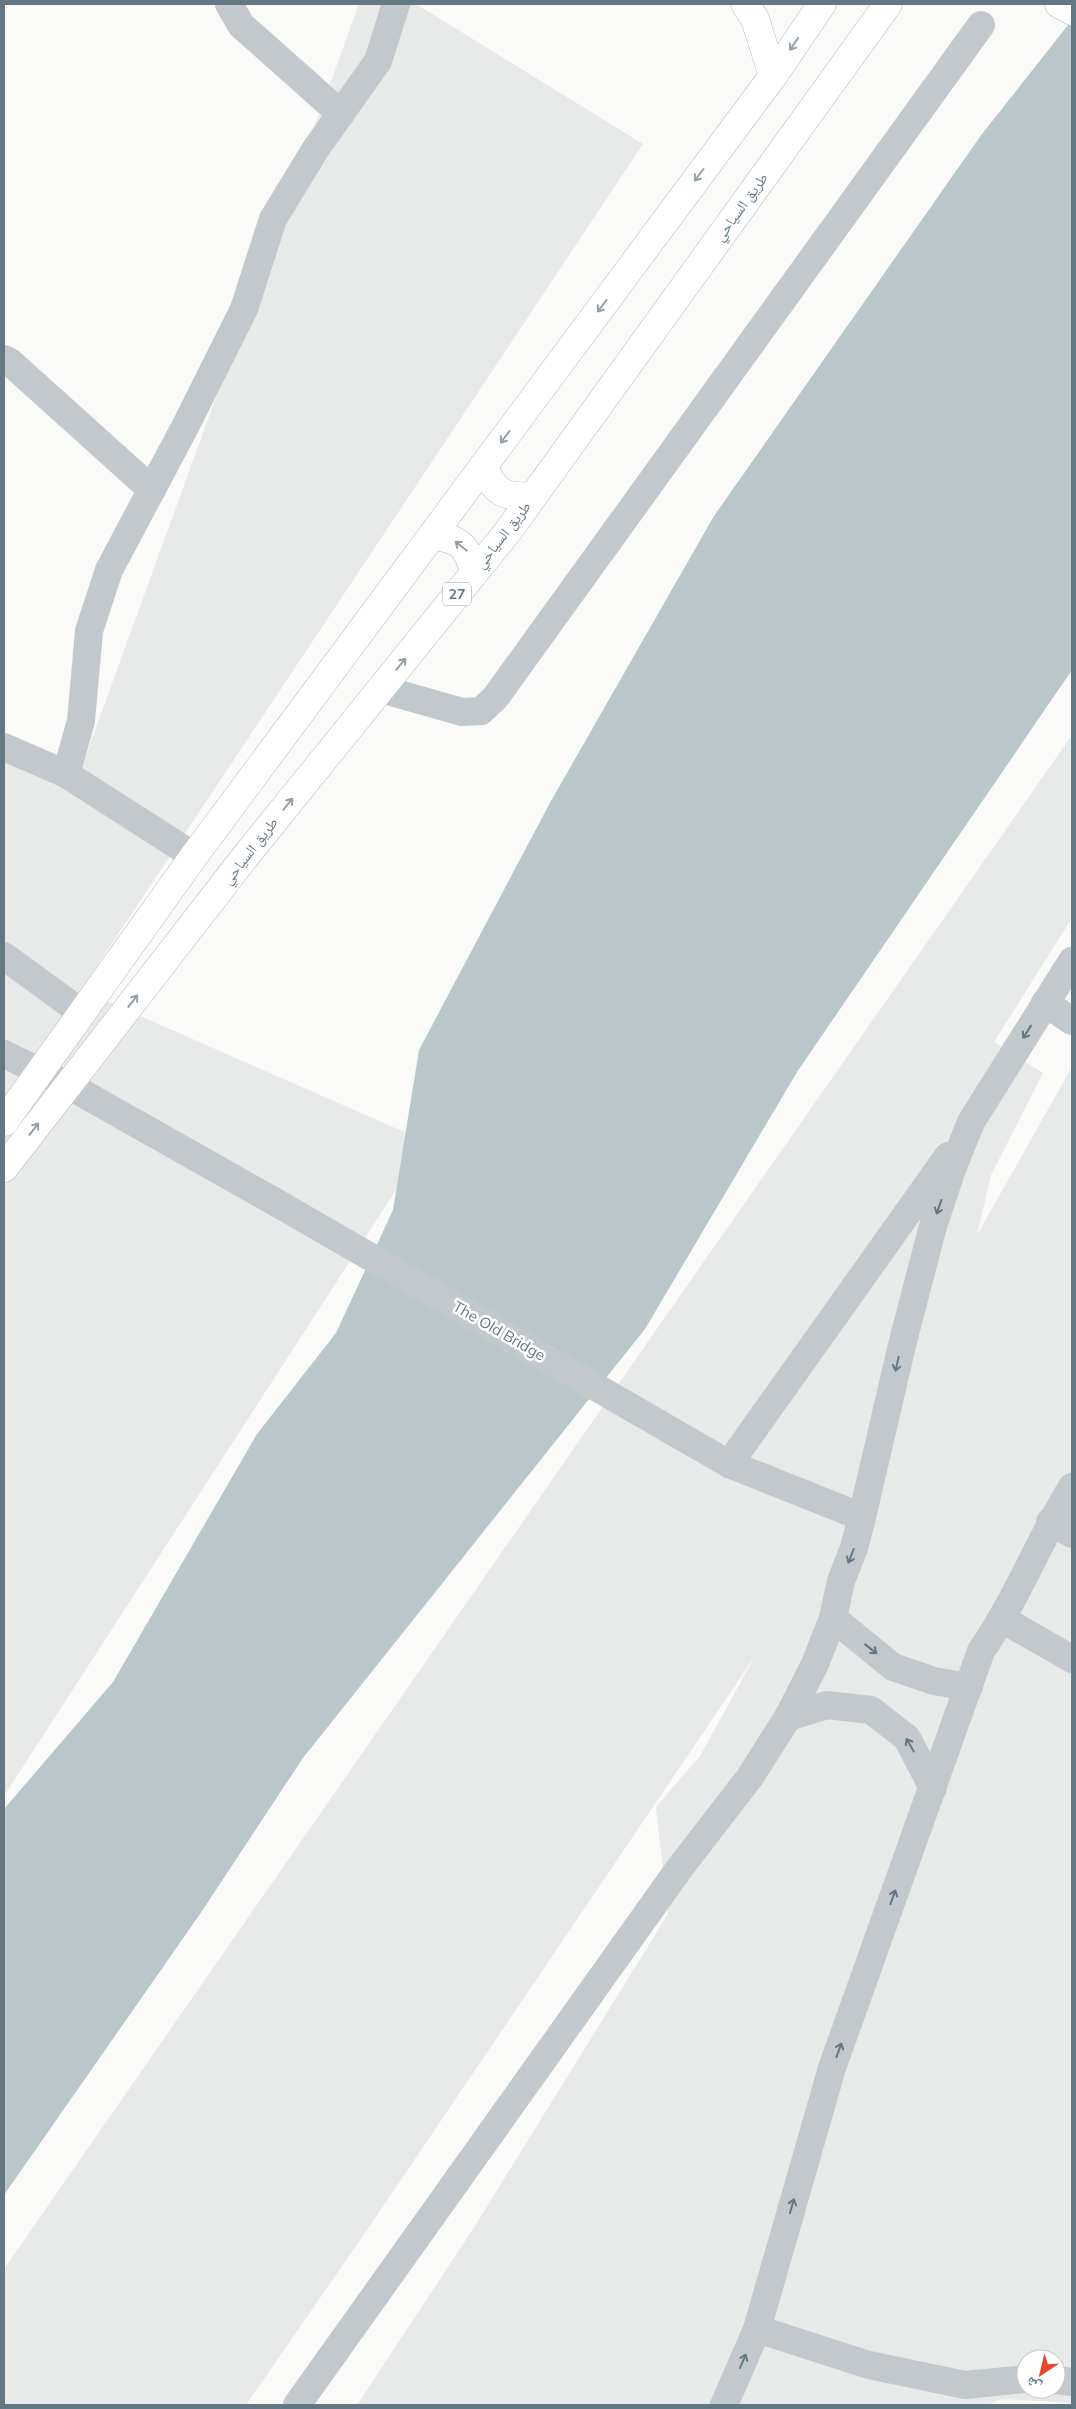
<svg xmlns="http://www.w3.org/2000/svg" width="1076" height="2409" viewBox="0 0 1076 2409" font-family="Mulish,'Noto Naskh Arabic',sans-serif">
  <rect width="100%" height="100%" fill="#fafaf8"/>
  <!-- built -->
  <g fill="#e8eae9" fill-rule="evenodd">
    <polygon points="359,4 416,4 643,144 81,990 427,1142 4,1796 4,754 78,777"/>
    <path d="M 1072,735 L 1072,918 L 994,1042 L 1043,1073 L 991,1175 L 977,1235 L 1072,1067 L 1072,2403 L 1001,2399 L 987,2405 L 357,2405 L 473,2229 L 668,1914 L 656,1807 L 700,1756 L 755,1656 L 367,2230 L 246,2405 L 4,2405 L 4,2269 L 663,1320 ZM 1026,2359 L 1056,2359 L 1056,2389 L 1026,2389 Z"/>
  </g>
  <!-- water -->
  <polygon fill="#b9c7ca" points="1072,20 1072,670 797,1072 645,1329 303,1758 200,1914 4,2195 4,1809 113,1682 257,1434 336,1333 393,1210 419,1050 551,801 714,516 982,134"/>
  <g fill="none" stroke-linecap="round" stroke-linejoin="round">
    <defs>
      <g id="major">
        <polyline points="745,4 755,19 773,76"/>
        <polyline points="1059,4 1072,11"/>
        <path d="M 483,466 C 495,493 504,498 533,496"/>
        <path d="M 432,536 C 459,538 468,546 474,573"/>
        <polyline points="4,1122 194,856 773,76 822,4"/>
        <polyline points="4,1168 245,857 509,530 888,4"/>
      </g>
    </defs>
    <!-- major casing -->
    <use href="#major" stroke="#b4bbbe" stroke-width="29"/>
    <!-- minor -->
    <g stroke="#c3c8cc" stroke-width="28">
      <polyline points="229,4 241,25 341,114"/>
      <polyline points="4,359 11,363 152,490"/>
      <polyline points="381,689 462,712 481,711 495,698 981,25"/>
      <polyline points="4,747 66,774 194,856"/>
      <polyline points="66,774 81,721 89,631 109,570 186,425 244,309 273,219 315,150 378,61 396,4"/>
      <polyline points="4,956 82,1013"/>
      <polyline points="1045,1003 1072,1021"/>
      <polyline points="4,1054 68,1085 270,1199 729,1464 862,1517"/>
      <polyline points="729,1464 948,1156"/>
      <polyline points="1050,1522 1072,1534"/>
      <polyline points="833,1618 893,1667 934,1681 969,1687"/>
      <polyline points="1002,1619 1072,1659"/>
      <polyline points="788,1717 827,1705 871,1710 907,1738 933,1788"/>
      <polyline points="757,2329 869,2365 965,2385 1026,2379"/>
      <polyline points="1056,2380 1072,2382"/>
      <polyline points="297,2405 679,1869 750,1777 788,1717 815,1664 833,1618 841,1581 854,1548 862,1517 903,1341 933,1226 952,1169 971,1122 1072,961"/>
      <path d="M 724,2405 L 757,2329 L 832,2068 L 981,1651 C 1017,1599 1039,1540 1072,1487"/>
    </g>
    <!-- major -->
    <use href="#major" stroke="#fff" stroke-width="28"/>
  </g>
  <!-- one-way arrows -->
  <defs><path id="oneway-shaft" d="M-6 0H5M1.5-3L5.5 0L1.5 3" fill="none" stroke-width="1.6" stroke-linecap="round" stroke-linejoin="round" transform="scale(1.25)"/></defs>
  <g stroke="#92a0a8">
    <use href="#oneway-shaft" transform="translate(794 44) rotate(124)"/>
    <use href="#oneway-shaft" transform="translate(699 175) rotate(127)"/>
    <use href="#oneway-shaft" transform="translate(602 306) rotate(127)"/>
    <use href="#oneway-shaft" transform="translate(505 437) rotate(127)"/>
    <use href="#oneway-shaft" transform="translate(461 546) rotate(-141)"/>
    <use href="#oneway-shaft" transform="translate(401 664) rotate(-51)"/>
    <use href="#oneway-shaft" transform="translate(288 804) rotate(-51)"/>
    <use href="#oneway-shaft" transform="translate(133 1001) rotate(-52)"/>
    <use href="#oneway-shaft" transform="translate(34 1129) rotate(-52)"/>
  </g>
  <g stroke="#647883">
    <use href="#oneway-shaft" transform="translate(1027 1032) rotate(122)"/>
    <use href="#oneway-shaft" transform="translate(939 1207) rotate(109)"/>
    <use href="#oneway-shaft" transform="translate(897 1364) rotate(103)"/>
    <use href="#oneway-shaft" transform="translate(851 1556) rotate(111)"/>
    <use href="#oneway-shaft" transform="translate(871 1649) rotate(38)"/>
    <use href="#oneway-shaft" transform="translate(910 1745) rotate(-120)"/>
    <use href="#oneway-shaft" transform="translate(893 1897) rotate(-70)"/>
    <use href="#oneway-shaft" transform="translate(839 2050) rotate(-70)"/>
    <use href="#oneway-shaft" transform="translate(792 2206) rotate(-74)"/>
    <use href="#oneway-shaft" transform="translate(743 2361) rotate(-66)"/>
  </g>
  <g text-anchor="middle" stroke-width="5" stroke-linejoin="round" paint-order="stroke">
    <!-- shield labels -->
    <rect fill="#fff" stroke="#92a0a8" stroke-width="1" x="443" y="582.5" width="28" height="23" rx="4"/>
    <g font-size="14" font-weight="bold" fill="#647883">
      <text x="457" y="599">27</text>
    </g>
    <!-- street labels -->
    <g font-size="15" fill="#647883" stroke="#fff">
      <text transform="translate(741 207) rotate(-54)" y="5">طريق السياحي</text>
      <text transform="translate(503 535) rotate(-52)" y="5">طريق السياحي</text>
      <text transform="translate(250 851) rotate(-52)" y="5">طريق السياحي</text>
      <text transform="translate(499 1331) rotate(30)" y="5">The Old Bridge</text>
    </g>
  </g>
  <!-- border -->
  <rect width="1076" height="2409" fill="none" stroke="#647883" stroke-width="10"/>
  <!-- north arrow -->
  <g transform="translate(1041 2374) rotate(215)"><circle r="24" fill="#ffffff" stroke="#c1c9cd"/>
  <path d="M0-4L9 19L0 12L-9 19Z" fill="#e6482c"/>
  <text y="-8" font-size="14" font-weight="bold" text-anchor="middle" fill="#647883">ش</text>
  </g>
</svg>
